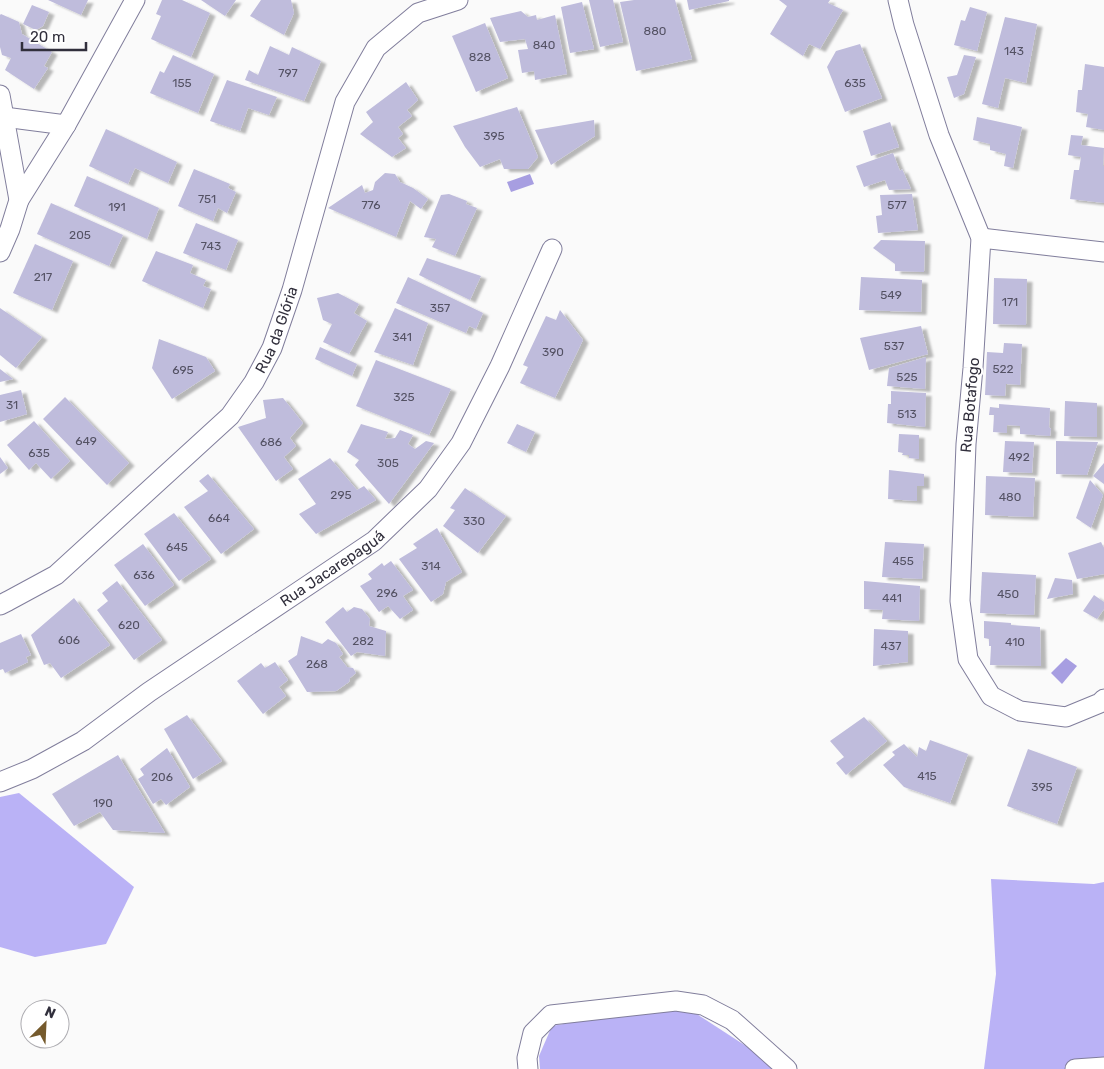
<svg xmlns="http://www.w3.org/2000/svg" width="1104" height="1069" viewBox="0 0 1104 1069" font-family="Rubik,sans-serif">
  <defs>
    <filter id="shadow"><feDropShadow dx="5.5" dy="3" stdDeviation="1" flood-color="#0004"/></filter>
  </defs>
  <rect width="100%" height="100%" fill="#fafafa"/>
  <!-- forest -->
  <g fill="#bab2f6">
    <polygon points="19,793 134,887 106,944 35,957 0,947 0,797"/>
    <polygon points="991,879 1094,884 1104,882 1104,1069 984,1069 996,974"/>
    <polygon points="689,1009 746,1046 778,1069 540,1069 539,1056 552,1026 626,1013"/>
  </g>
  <!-- water -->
  <g fill="#a79ee1">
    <polygon points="530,174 534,184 511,192 507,182"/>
    <polygon points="1066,658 1077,666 1062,684 1051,673"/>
  </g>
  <!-- building -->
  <g fill="#bfbcdc" filter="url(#shadow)">
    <polygon points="48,0 88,0 81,15"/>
    <polygon points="162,0 182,0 210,13 191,57 151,39 161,16 156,14"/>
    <polygon points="201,0 236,0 225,16"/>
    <polygon points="261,0 291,0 294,13 284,35 250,16"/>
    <polygon points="589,0 613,0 623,42 600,47"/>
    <polygon points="634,0 675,0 692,59 636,71 620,2"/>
    <polygon points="687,0 729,0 729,1 689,10"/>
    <polygon points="779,0 830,0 828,3 843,10 820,49 809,44 803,56 770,34 787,6"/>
    <polygon points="582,2 594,49 570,53 561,7"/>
    <polygon points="32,5 49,12 43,26 36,30 23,24"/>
    <polygon points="970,7 987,12 977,51 954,45 961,20 965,21"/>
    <polygon points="521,11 528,17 536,15 537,20 555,15 567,74 535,80 534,71 522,73 518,50 528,49 525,39 500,42 490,18"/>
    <polygon points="1,14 19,22 22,34 52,52 44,66 48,68 34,89 5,70 11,58 2,55 0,47 0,15"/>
    <polygon points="1005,17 1037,24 1026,83 1005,78 998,108 982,104"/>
    <polygon points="485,23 508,78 476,92 452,36"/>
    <polygon points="860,44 882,98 845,112 827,67 836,51"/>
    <polygon points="270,46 289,55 292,47 321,61 304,101 245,80 249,70 258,75"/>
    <polygon points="173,55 214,74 198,113 150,93 160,71 164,73"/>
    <polygon points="964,55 976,57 964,94 954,98 947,77 957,75"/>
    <polygon points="1085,64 1104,67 1104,130 1086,127 1088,114 1076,112 1078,90 1082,90"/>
    <polygon points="227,80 277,97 269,115 248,108 240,131 210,121"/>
    <polygon points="406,82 418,100 407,110 412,116 398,127 403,134 398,138 406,148 392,157 360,134 373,122 366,112"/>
    <polygon points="517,107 538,157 528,169 504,169 500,159 480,167 465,147 453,126"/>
    <polygon points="977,117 1022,127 1013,168 1004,166 1006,154 990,150 990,144 973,140"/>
    <polygon points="594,120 595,136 551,165 535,130"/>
    <polygon points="890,122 899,147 871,156 863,131"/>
    <polygon points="106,129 177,162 168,183 135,168 128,184 89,166"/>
    <polygon points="1071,135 1083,136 1081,145 1104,148 1103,166 1104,166 1104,203 1070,199 1074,170 1079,170 1081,157 1068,155"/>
    <polygon points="893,153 900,171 902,169 911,189 889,190 885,180 864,187 856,166"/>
    <polygon points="194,169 230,184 228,188 236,192 227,213 218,208 213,221 178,206"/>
    <polygon points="385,173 395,174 400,182 413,188 428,199 421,209 410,201 396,237 328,208 362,185 365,193 373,190 375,182"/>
    <polygon points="87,176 159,208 147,239 74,206"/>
    <polygon points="449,194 467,201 466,204 477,208 455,256 432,247 436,239 424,237 441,195"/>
    <polygon points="912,194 918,230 878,233 876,216 882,215 880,195"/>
    <polygon points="51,203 123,235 109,266 37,234"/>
    <polygon points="196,223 238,240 226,270 183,253"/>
    <polygon points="881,240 925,241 924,272 895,271 895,264 873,248"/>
    <polygon points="35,244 73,261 52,310 13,293"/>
    <polygon points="156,251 193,265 190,273 206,280 203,286 211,289 203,308 142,281"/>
    <polygon points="427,258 481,276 470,300 419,275"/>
    <polygon points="408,277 483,313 476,329 469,326 466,333 396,303"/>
    <polygon points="861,277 922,280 921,312 859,310"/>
    <polygon points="994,278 1027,279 1026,325 993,324"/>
    <polygon points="338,293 359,304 354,313 367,321 349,354 323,342 332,324 323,320 317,298"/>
    <polygon points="0,308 42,337 16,368 0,355"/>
    <polygon points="395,308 428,323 413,365 374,352"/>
    <polygon points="560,310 583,340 555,398 520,383 528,367 523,365 546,316 556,320"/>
    <polygon points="921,326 928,354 869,370 860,338"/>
    <polygon points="159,339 206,357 215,371 172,399 152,368"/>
    <polygon points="1004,343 1022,344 1020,385 1006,384 1005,396 985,395 987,352 1003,353"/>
    <polygon points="320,347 357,364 352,376 315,359"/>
    <polygon points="926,357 925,389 887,386 889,368"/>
    <polygon points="376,360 451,389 429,435 356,406"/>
    <polygon points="0,369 13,379 0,382"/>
    <polygon points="21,390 27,414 0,422 0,395"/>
    <polygon points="891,391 926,393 925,427 887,423 888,404 891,404"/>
    <polygon points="65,397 129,463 107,485 43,419"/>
    <polygon points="283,398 303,423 290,438 296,446 284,457 293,469 276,481 238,427 266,418 263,400"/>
    <polygon points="1065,401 1097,403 1097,437 1064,436"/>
    <polygon points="999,404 1050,408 1049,427 1051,429 1050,436 1020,434 1020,426 1007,425 1007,433 993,432 994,415 989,415 990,407 999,408"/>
    <polygon points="34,421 70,461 51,479 36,463 29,470 7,445"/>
    <polygon points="361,424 388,432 385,439 395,438 400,430 413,435 408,444 415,449 426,441 434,443 389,504 355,465 359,460 347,452"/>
    <polygon points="517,424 535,432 526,452 507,443"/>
    <polygon points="899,434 919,435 919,459 909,458 909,455 902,455 903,453 898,452"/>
    <polygon points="1005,441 1034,442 1032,473 1003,472"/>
    <polygon points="1056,441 1098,442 1087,475 1056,474"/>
    <polygon points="0,457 8,468 0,474"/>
    <polygon points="330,458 357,490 364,486 376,500 316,534 299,514 316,504 298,479"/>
    <polygon points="1104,463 1104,484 1093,476"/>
    <polygon points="889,470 924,474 924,486 917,486 917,501 888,499"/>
    <polygon points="208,474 254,529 221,554 184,507 208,491 199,481"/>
    <polygon points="986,476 1035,478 1033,517 985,515"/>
    <polygon points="1090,480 1103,495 1091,528 1076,518"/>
    <polygon points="465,488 506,516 478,553 443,526 455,510 450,508"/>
    <polygon points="174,513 211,559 179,581 144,534"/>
    <polygon points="437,528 462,572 446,582 443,594 431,602 399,559 417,548 413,544"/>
    <polygon points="885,542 924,544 922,579 882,577"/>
    <polygon points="1101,542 1104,548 1104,574 1077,579 1068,553"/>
    <polygon points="143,544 174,585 145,606 114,565"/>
    <polygon points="391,561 413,590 403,596 413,610 400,619 388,606 379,612 360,586 372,579 368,574 382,563 384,566"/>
    <polygon points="982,572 1036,575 1034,615 980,613"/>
    <polygon points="1055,578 1072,580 1073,594 1047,599"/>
    <polygon points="117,581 162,640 134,660 97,610 108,601 102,593"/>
    <polygon points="864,581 920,586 919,621 882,619 883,610 864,609"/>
    <polygon points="1094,595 1104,602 1104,609 1097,619 1083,611"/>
    <polygon points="74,598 110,645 61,678 50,663 44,665 31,635"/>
    <polygon points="343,607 347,612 354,607 362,609 370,619 369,626 386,631 385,656 357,652 351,656 325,622"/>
    <polygon points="984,621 1011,623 1011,625 1040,627 1041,666 990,665 991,646 989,646 989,639 984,638"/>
    <polygon points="874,629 908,631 908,662 873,666"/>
    <polygon points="21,634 31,655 26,657 28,662 5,673 3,669 0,670 0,643"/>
    <polygon points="301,636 322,644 328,639 336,643 343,654 339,657 347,667 353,668 356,673 350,678 349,682 336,691 307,692 288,661 297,655"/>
    <polygon points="275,662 288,680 279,687 286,696 263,714 237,681 261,663 265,668"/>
    <polygon points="187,715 222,761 193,779 164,729"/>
    <polygon points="864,717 887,741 846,775 836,763 844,757 830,741"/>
    <polygon points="930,740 968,754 950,803 904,787 883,765 895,755 892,752 904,744 917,757 919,747 926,751"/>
    <polygon points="167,748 190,787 166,805 161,799 153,804 138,779 144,775 140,769"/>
    <polygon points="1028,749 1077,767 1057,824 1007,806"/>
    <polygon points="118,755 165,833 113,830 100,812 74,826 52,794"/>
  </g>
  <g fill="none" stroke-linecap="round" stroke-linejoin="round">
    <defs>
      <g id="street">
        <polyline points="898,0 904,25 939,135 981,238 973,368 966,444 960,601 968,659 991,696 1020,711 1066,717 1100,703 1104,699"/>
        <polyline points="0,95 19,200 10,229 0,252"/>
        <polyline points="4,117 66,125"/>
        <polyline points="19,200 66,125 135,0"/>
        <polyline points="981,238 1104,252"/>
        <path id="s1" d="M 0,605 L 8,601 L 56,575 L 230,416 L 254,382 L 272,348 L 292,290 L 345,102 L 376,48 L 418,13 L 458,0"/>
        <path id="s2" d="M 0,782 L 32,769 L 83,741 L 149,692 L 374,541 L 428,489 L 461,443 L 500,366 L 552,249"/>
        <polyline points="528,1069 527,1058 533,1033 551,1015 676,1001 703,1005 732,1020 787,1069"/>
        <polyline points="1075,1069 1104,1067"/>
      </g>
    </defs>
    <!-- street casing -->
    <use href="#street" stroke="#817e9c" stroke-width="21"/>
    <!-- street -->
    <use href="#street" stroke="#fff" stroke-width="19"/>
  </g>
  <g text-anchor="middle" stroke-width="4.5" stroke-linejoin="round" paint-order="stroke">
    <!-- number labels -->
    <g font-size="12" fill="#545264">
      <text x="655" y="35">880</text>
      <text x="544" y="49">840</text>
      <text x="1014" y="55">143</text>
      <text x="480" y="61">828</text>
      <text x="288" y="77">797</text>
      <text x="182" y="87">155</text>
      <text x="855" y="87">635</text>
      <text x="494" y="140">395</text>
      <text x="207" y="203">751</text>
      <text x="371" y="209">776</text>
      <text x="897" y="209">577</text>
      <text x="117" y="211">191</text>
      <text x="80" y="239">205</text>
      <text x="211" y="250">743</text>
      <text x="43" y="281">217</text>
      <text x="891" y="299">549</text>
      <text x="1010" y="306">171</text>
      <text x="440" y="312">357</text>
      <text x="402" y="341">341</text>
      <text x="894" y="350">537</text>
      <text x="553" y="356">390</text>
      <text x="1003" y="373">522</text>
      <text x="183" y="374">695</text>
      <text x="907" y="381">525</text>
      <text x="404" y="401">325</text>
      <text x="12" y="409">31</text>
      <text x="907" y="418">513</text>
      <text x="86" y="445">649</text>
      <text x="271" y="446">686</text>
      <text x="39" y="457">635</text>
      <text x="1019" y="461">492</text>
      <text x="388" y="467">305</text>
      <text x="341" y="499">295</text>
      <text x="1010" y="501">480</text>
      <text x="219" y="522">664</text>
      <text x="474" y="525">330</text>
      <text x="177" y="551">645</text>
      <text x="903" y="565">455</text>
      <text x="431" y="570">314</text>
      <text x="144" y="579">636</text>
      <text x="387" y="597">296</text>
      <text x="1008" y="598">450</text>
      <text x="892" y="602">441</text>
      <text x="129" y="629">620</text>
      <text x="69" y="644">606</text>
      <text x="363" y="645">282</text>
      <text x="1015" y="646">410</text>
      <text x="891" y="650">437</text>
      <text x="317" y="668">268</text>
      <text x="927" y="780">415</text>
      <text x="162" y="781">206</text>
      <text x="1042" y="791">395</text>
      <text x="103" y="807">190</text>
    </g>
    <!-- street labels -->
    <g font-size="15" fill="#312f3c" stroke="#fff">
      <text dy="5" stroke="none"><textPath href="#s1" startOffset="398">Rua da Glória</textPath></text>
      <text transform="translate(970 405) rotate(-85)" y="5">Rua Botafogo</text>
      <text dy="5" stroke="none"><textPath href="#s2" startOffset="396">Rua Jacarepaguá</textPath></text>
    </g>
  </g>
  <!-- north arrow -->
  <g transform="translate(45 1024) rotate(24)"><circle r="24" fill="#ffffff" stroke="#adacb1"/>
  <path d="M0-4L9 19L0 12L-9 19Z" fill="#755a2c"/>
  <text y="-8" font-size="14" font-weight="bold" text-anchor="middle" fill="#312f3c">N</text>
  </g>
  <!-- scale -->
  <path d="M22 42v8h64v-8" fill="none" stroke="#312f3c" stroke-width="2.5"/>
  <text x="30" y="42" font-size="15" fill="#312f3c" stroke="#ffffff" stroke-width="4" paint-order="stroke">20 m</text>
</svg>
